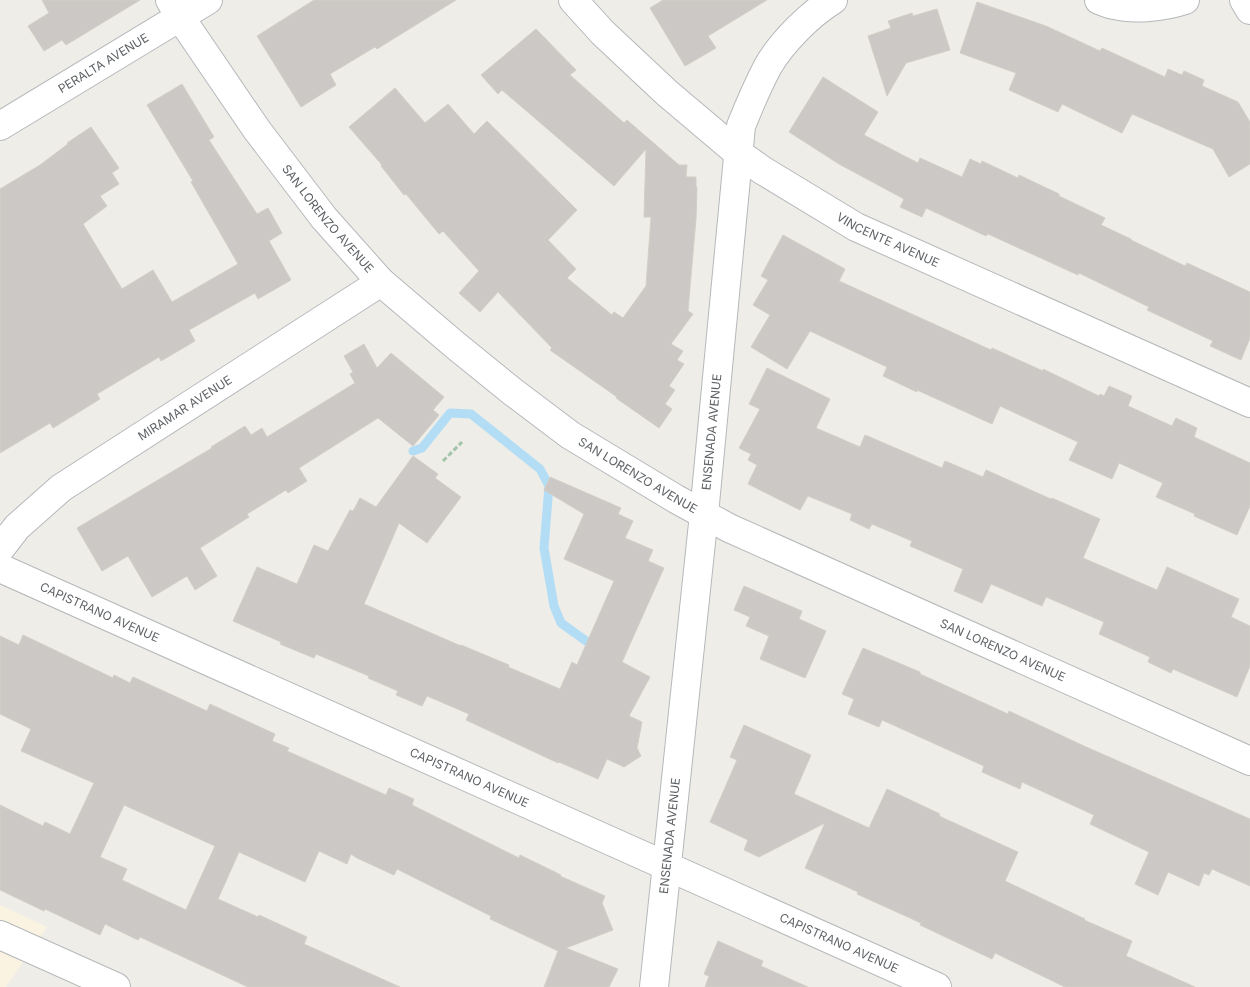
<svg xmlns="http://www.w3.org/2000/svg" width="1250" height="987" viewBox="0 0 1250 987" font-family="Inter,sans-serif">
  <rect width="100%" height="100%" fill="#efede8"/>
  <!-- commercial -->
  <polygon fill="#faf3e2" points="0,905 47,927 6,987 0,987"/>
  <g fill="none" stroke-linecap="round" stroke-linejoin="round">
    <!-- stream -->
    <polyline stroke="#b3ddf5" stroke-width="9" points="413,451 422,448 450,413 471,414 540,469 549,486 544,548 554,606 561,623 589,643 598,647"/>
  </g>
  <!-- building -->
  <g fill="#cbc8c5" stroke="#d3cfc7" fill-rule="evenodd">
    <polygon points="42,0 140,0 66,45 62,40 44,51 28,26 49,13"/>
    <polygon points="314,0 456,0 377,49 375,47 330,74 336,85 301,107 257,36"/>
    <polygon points="663,0 767,0 708,36 716,48 685,66 650,8"/>
    <polygon points="977,2 1046,26 1100,51 1102,48 1165,77 1168,69 1182,75 1184,71 1204,80 1202,86 1238,102 1250,122 1250,164 1229,177 1213,149 1132,114 1122,133 1062,104 1058,112 1009,90 1016,73 960,53"/>
    <polygon points="937,9 950,50 906,63 887,96 868,36 891,28 888,21 912,13 913,16"/>
    <polygon points="536,29 576,70 570,75 624,123 627,120 679,165 687,165 686,177 696,177 696,187 697,187 696,219 688,311 693,314 671,344 683,351 677,360 684,364 669,386 675,390 665,404 672,409 659,428 616,398 617,397 550,350 552,348 498,292 480,312 459,293 479,271 443,231 439,234 406,194 404,195 381,166 382,165 349,127 395,88 425,123 448,104 474,134 487,121 577,210 548,240 576,269 567,278 612,315 614,312 623,318 646,286 651,217 644,217 646,149 614,186 502,90 498,94 481,75"/>
    <polygon points="823,77 878,112 864,135 918,163 920,158 962,177 970,159 981,164 982,161 1018,178 1019,175 1059,194 1059,196 1105,218 1101,225 1131,239 1131,240 1185,266 1187,263 1250,292 1250,338 1241,360 1210,346 1213,341 1147,310 1149,307 1079,273 1078,275 988,234 986,236 926,208 922,217 900,207 904,199 839,164 789,132"/>
    <polygon points="182,84 214,137 209,140 257,214 268,208 282,233 269,241 291,280 258,299 255,293 189,330 195,341 161,361 159,357 97,394 100,399 53,428 50,423 0,453 0,189 40,165 68,144 67,143 91,127 119,168 112,173 119,184 100,196 107,206 83,224 122,289 153,270 172,302 238,264 191,182 193,181 147,105"/>
    <polygon points="783,235 845,269 839,281 991,350 992,348 1043,371 1043,369 1099,396 1100,394 1104,396 1109,386 1132,396 1128,406 1172,426 1176,418 1197,428 1194,437 1250,463 1250,506 1237,535 1194,516 1195,514 1156,497 1163,483 1119,463 1112,479 1069,460 1078,442 1000,406 992,424 917,390 917,392 883,376 887,367 810,331 787,369 751,347 770,315 753,305 768,280 761,276"/>
    <polygon points="364,344 377,368 391,353 444,397 433,410 439,415 413,446 378,418 299,468 307,481 288,493 286,490 247,514 249,517 200,548 217,576 195,590 187,576 152,597 128,556 102,571 77,528 212,448 211,447 245,426 251,435 262,428 267,437 355,383 350,374 353,372 344,356"/>
    <polygon points="767,368 830,399 816,428 860,447 865,435 942,468 945,461 983,477 986,470 1051,499 1052,498 1100,519 1083,558 1157,590 1167,567 1239,599 1231,617 1250,626 1250,666 1237,697 1173,669 1171,673 1148,662 1150,657 1099,634 1104,622 1046,597 1042,606 991,584 982,603 954,591 963,569 910,546 912,541 872,524 869,529 850,520 852,514 808,496 800,510 748,484 757,465 748,460 751,454 739,448 760,409 749,404"/>
    <polygon points="413,456 438,474 435,478 461,497 427,543 399,523 364,604 461,646 461,645 509,665 508,667 560,689 572,662 577,665 614,581 564,559 584,514 544,490 550,477 621,508 618,514 633,521 625,538 653,550 648,561 664,568 622,662 650,677 629,716 642,722 637,748 641,756 624,767 607,759 598,779 559,762 558,763 466,720 469,714 427,696 422,706 396,695 398,691 368,678 369,676 316,654 314,658 280,644 281,642 233,621 257,567 297,584 314,545 328,551 350,510 353,511 360,498 376,507"/>
    <polygon points="744,586 802,611 799,619 826,631 805,678 760,659 769,636 746,626 750,617 734,610"/>
    <path d="M 23,635 L 113,678 L 114,675 L 130,683 L 133,677 L 207,711 L 210,704 L 275,734 L 272,741 L 289,748 L 287,751 L 386,795 L 389,788 L 414,799 L 412,805 L 519,858 L 520,855 L 561,875 L 560,876 L 605,896 L 602,903 L 613,930 L 566,948 L 618,969 L 609,987 L 544,987 L 558,951 L 490,919 L 491,916 L 397,869 L 394,875 L 357,858 L 351,854 L 347,864 L 319,851 L 305,882 L 239,852 L 218,899 L 258,917 L 259,915 L 307,937 L 304,944 L 400,987 L 248,987 L 140,937 L 138,940 L 105,924 L 100,935 L 45,909 L 44,911 L 0,890 L 0,805 L 43,826 L 45,822 L 70,834 L 94,783 L 21,751 L 31,729 L 0,714 L 0,636 L 19,645 ZM 124,805 L 215,846 L 186,910 L 122,880 L 127,869 L 100,857 Z"/>
    <polygon points="863,648 920,672 920,674 1008,714 1009,711 1084,746 1250,819 1250,886 1212,869 1209,875 1204,873 1199,886 1168,872 1158,895 1135,884 1149,852 1090,824 1094,815 1022,782 1020,789 982,772 984,766 882,720 879,727 848,714 854,699 842,694"/>
    <polygon points="744,725 811,755 794,794 869,828 887,789 940,814 939,816 1018,852 1005,881 1085,919 1084,920 1132,941 1126,956 1195,987 1065,987 995,953 992,959 920,925 921,923 857,894 858,892 805,868 825,823 759,857 744,850 748,840 710,822 737,760 730,757"/>
    <polygon points="718,941 763,961 761,966 808,987 705,987 709,976 704,974"/>
  </g>
  <g fill="none" stroke-linecap="round" stroke-linejoin="round">
    <defs>
      <g id="minor">
        <path id="s1" d="M 170,0 L 180,17 L 257,130 L 324,218 L 381,282 L 455,345 L 513,392 L 570,435 L 676,499 L 729,528 L 1250,761"/>
        <path id="s2" d="M 573,0 L 603,33 L 667,93 L 738,153 L 762,170 L 856,227 L 1250,403"/>
        <path d="M 1099,0 C 1104,2 1109,4 1114,5 C 1135,10 1164,7 1185,0"/>
        <polyline points="1244,0 1250,10"/>
        <path id="s3" d="M 0,126 L 208,0"/>
        <path id="s4" d="M 0,549 L 17,527 L 61,488 L 381,282"/>
        <path id="s5" d="M 0,568 L 937,987"/>
        <polyline points="0,935 116,987"/>
        <path id="s6" d="M 654,987 L 704,514 L 741,126 C 749,106 758,85 768,66 C 782,42 809,15 833,0"/>
      </g>
    </defs>
    <!-- minor casing -->
    <use href="#minor" stroke="#b5b8bb" stroke-width="30"/>
    <!-- path -->
    <polyline stroke="#a2c4a9" stroke-width="3" stroke-dasharray="5 2.5" stroke-linecap="butt" points="443,461 462,442"/>
    <!-- minor -->
    <use href="#minor" stroke="#fff" stroke-width="28"/>
  </g>
  <g text-anchor="middle" stroke-width="5" stroke-linejoin="round" paint-order="stroke">
    <!-- street labels -->
    <g font-size="12" fill="#5f6366" stroke="#fff">
      <text dy="4" stroke="none"><textPath href="#s3" startOffset="121">PERALTA AVENUE</textPath></text>
      <text dy="4" stroke="none"><textPath href="#s1" startOffset="270">SAN LORENZO AVENUE</textPath></text>
      <text dy="4" stroke="none"><textPath href="#s2" startOffset="399">VINCENTE AVENUE</textPath></text>
      <text dy="4" stroke="none"><textPath href="#s4" startOffset="234">MIRAMAR AVENUE</textPath></text>
      <text dy="4" stroke="none"><textPath href="#s6" startOffset="558">ENSENADA AVENUE</textPath></text>
      <text dy="4" stroke="none"><textPath href="#s1" startOffset="675">SAN LORENZO AVENUE</textPath></text>
      <text dy="4" stroke="none"><textPath href="#s5" startOffset="109">CAPISTRANO AVENUE</textPath></text>
      <text dy="4" stroke="none"><textPath href="#s1" startOffset="1080">SAN LORENZO AVENUE</textPath></text>
      <text dy="4" stroke="none"><textPath href="#s5" startOffset="514">CAPISTRANO AVENUE</textPath></text>
      <text dy="4" stroke="none"><textPath href="#s6" startOffset="152">ENSENADA AVENUE</textPath></text>
      <text dy="4" stroke="none"><textPath href="#s5" startOffset="919">CAPISTRANO AVENUE</textPath></text>
    </g>
  </g>
</svg>
